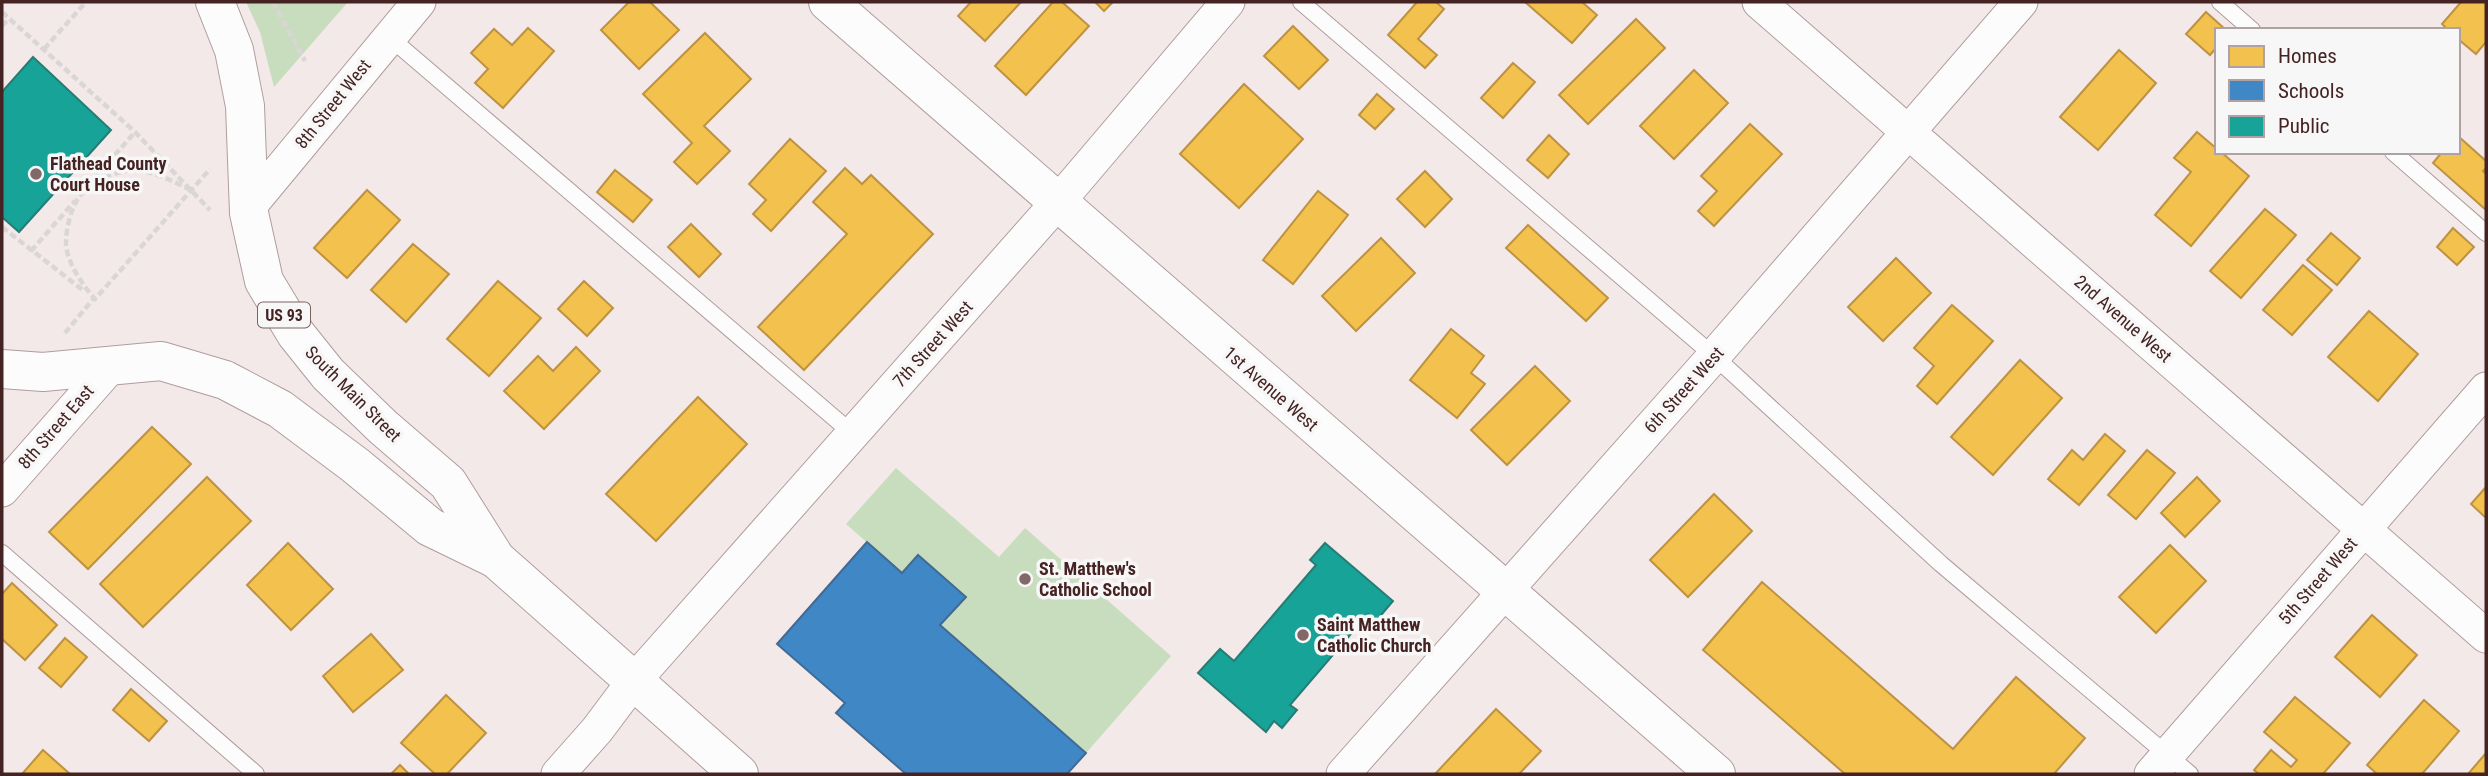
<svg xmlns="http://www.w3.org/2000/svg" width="2488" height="776" viewBox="0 0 2488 776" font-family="'Roboto Condensed',sans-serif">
  <rect width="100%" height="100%" fill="#f4e9e9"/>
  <!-- green -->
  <g fill="#c7ddbd">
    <polygon points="246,2 348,2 274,87 260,32"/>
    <polygon points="896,468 999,557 1025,528 1171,656 1086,753 940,625 965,597 918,555 902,573 846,524"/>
  </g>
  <!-- homes -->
  <g fill="#f2c14e" stroke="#be9241" stroke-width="2">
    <polygon points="629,2 650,2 679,30 639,69 601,30"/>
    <polygon points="971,2 1021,2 985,41 958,16"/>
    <polygon points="1053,2 1062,2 1089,26 1026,95 995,66"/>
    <polygon points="1095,2 1113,2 1104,11"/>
    <polygon points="1417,2 1436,2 1444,9 1418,39 1437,55 1425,68 1388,35"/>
    <polygon points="1525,2 1582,2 1597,15 1572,43"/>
    <polygon points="2461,2 2486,2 2486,42 2476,54 2458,39 2458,30 2448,30 2442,24"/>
    <polygon points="2206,12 2226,30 2217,30 2217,47 2210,55 2186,34"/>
    <polygon points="1636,19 1665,48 1588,124 1559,95"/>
    <polygon points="1293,26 1328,60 1299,89 1264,56"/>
    <polygon points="528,28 554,51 503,108 475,83 488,69 471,53 494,29 512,45"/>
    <polygon points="705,33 751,79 704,126 730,151 697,184 674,162 692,143 643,94"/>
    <polygon points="2119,50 2156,83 2098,150 2060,117"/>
    <polygon points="1513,63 1535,82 1503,118 1481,98"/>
    <polygon points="1694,70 1728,103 1674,159 1640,126"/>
    <polygon points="1244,84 1303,139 1239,208 1180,154"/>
    <polygon points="1377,94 1394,109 1375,129 1359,115"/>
    <polygon points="1750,124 1782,154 1714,226 1698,211 1717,191 1701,176"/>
    <polygon points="2197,132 2217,149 2217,152 2221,152 2249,176 2191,246 2155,215 2191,172 2174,158"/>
    <polygon points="1549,135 1569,154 1548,178 1527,160"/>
    <polygon points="2458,136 2486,161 2486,168 2483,171 2486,174 2486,210 2433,163 2442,152 2458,152"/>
    <polygon points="790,139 826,171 771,231 753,214 766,200 749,184"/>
    <polygon points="845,168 862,184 871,175 933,234 804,370 758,327 847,234 813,202"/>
    <polygon points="615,170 652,200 633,222 597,192"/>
    <polygon points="1425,171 1452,199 1425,227 1397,199"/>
    <polygon points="367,190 400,220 347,278 314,248"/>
    <polygon points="1318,191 1348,215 1293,284 1263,260"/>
    <polygon points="2265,209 2296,235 2241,298 2210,271"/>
    <polygon points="691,224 721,254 699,277 668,247"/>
    <polygon points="1528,225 1608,298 1586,321 1506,248"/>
    <polygon points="2453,228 2474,247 2457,265 2437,247"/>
    <polygon points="2331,233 2360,258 2337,285 2307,260"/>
    <polygon points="1381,238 1415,273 1356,331 1322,296"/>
    <polygon points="413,244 449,274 406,322 371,290"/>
    <polygon points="1896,258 1931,293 1883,341 1848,307"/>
    <polygon points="2303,265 2332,290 2292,335 2263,310"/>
    <polygon points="498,281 541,318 489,376 447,339"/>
    <polygon points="584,281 613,308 587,336 558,309"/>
    <polygon points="1952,305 1993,341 1937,404 1917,386 1934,366 1914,348"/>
    <polygon points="2369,311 2418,354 2378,401 2328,357"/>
    <polygon points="1451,329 1484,356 1471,373 1485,384 1457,418 1410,380"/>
    <polygon points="576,347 600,371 544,429 504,391 538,356 553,371"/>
    <polygon points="2020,360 2062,398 1993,475 1951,437"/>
    <polygon points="1535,366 1570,401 1507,465 1471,430"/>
    <polygon points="698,397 747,444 656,541 606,494"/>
    <polygon points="152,427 191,464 88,569 49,532"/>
    <polygon points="2105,434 2125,451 2079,505 2048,479 2072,450 2083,460"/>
    <polygon points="2147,450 2175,473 2136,519 2108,495"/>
    <polygon points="207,477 251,521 143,627 100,584"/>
    <polygon points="2197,477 2220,501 2185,537 2161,513"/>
    <polygon points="2486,487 2486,518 2471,504"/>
    <polygon points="1714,494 1752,531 1688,597 1650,560"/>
    <polygon points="288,543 333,589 291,630 247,585"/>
    <polygon points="2170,545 2206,581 2156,633 2119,597"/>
    <polygon points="1762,582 1953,749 2016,677 2085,738 2054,774 1845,774 1703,650"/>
    <polygon points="12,583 57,625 25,660 2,639 2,594"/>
    <polygon points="2372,615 2417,655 2380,697 2335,657"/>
    <polygon points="371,634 403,670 353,712 323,676"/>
    <polygon points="65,638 87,657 61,687 39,668"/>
    <polygon points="131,689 167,721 149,741 113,710"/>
    <polygon points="446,695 486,733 447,774 435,774 401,743"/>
    <polygon points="2295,697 2350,743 2323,774 2259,774 2254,770 2271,750 2291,767 2297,760 2264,732"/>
    <polygon points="2424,700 2459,731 2422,774 2377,774 2367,765"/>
    <polygon points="1496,709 1541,751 1519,774 1435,774"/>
    <polygon points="43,750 70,774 22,774"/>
    <polygon points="2486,753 2486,774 2468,774"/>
    <polygon points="400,765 409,774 391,774"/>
  </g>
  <!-- schools -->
  <polygon fill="#3f88c5" stroke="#416a94" stroke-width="2" points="867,542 902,573 918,555 966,597 940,625 1086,753 1067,774 906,774 836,713 845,703 777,644"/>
  <!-- public -->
  <g fill="#17a398" stroke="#257d75" stroke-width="2">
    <polygon points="33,57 111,130 19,232 2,217 2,92"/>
    <polygon points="1325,543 1393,601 1376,621 1368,614 1290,705 1297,710 1282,728 1274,721 1266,732 1198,673 1220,649 1234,661 1316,565 1310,560"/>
  </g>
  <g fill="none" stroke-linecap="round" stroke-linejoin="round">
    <defs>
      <g id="lane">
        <polyline points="1301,2 1714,356 1941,564 2190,774"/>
        <polyline points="2220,2 2252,30"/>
        <polyline points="388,36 853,434"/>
        <polyline points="2393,152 2486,233"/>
        <polyline points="2,553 256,774"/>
      </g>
      <g id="street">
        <polyline points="1759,2 2486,636"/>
        <polyline points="249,207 419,2"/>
        <polyline points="2,490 111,366"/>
        <polyline points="558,774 597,730 633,682 1058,202 1228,2"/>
        <polyline points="1343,774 1714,356 2021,2"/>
        <polyline points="2151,774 2486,389"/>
      </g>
      <polyline id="secondary" points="828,2 1716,774"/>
      <g id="primary">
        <polyline points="215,2 234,50 245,106 249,213 264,281 296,334 328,374 383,427 448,483 496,559 739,774"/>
        <polyline points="2,369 43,372 161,361 225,380 280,409 355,465 430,527 496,559"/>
      </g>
    </defs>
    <!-- lane casing -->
    <use href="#lane" stroke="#b09d9d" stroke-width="18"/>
    <!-- street casing -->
    <use href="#street" stroke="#b09d9d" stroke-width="35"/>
    <!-- secondary casing -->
    <use href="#secondary" stroke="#b09d9d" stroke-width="40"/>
    <!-- primary casing -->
    <use href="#primary" stroke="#b09d9d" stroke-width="40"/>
    <!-- path -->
    <g stroke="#dad6d6" stroke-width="4.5" stroke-dasharray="7 3.5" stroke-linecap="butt">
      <polyline points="273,2 305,61"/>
      <polyline points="2,12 135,132 210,210"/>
      <polyline points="2,26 9,18"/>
      <polyline points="44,49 86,2"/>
      <polyline points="87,187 135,132"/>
      <path d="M 191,190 C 175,182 159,174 141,171 C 121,168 91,180 79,197 C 71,208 66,229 66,243 C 66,261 83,286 95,299 L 210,169"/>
      <polyline points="2,227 84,291"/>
      <polyline points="31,251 75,201"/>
      <polyline points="65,333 94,298"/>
    </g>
    <!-- lane -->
    <use href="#lane" stroke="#fdfcfc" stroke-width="16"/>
    <!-- street -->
    <use href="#street" stroke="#fdfcfc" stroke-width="33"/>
    <!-- secondary -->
    <use href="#secondary" stroke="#fdfcfc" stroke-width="38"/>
    <!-- primary -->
    <use href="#primary" stroke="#fdfcfc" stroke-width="38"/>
  </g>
  <!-- markers -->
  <g fill="#836868" stroke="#f7f7f7" stroke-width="2.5">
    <circle cx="36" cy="174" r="7"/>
    <circle cx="1025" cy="579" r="7"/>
    <circle cx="1303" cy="635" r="7"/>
  </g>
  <g text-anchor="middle" stroke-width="7" stroke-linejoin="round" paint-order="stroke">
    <!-- shield labels -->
    <rect fill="#f7f7f7" stroke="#7b6363" stroke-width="2" x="258" y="302.5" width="52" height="25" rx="5"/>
    <g font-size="16" font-weight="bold" fill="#462323">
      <text x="284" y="321">US 93</text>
    </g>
    <!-- street labels -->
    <g font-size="18" fill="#462323" stroke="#f7f7f7">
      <text transform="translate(333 104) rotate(-51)" y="6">8th Street West</text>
      <text transform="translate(2123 319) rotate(41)" y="6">2nd Avenue West</text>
      <text transform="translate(933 344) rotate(-48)" y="6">7th Street West</text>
      <text transform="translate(1271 389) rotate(41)" y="6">1st Avenue West</text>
      <text transform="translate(1684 390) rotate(-48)" y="6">6th Street West</text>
      <text transform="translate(353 394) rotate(45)" y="6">South Main Street</text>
      <text transform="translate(56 427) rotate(-49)" y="6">8th Street East</text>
      <text transform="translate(2318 581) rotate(-49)" y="6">5th Street West</text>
    </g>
    <!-- poi labels -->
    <g font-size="18" font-weight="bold" fill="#462323" stroke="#f7f7f7" text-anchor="start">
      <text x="50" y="170">Flathead County<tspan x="50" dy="21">Court House</tspan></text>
      <text x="1039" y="575">St. Matthew's<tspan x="1039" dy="21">Catholic School</tspan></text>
      <text x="1317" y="631">Saint Matthew<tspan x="1317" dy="21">Catholic Church</tspan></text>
    </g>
  </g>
  <!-- border -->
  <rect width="2488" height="776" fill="none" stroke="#462323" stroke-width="7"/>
  <!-- legend -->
  <rect x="2215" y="28" width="245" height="126" fill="#f7f7f7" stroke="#b0a2a2" stroke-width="2"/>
  <rect x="2229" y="46" width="35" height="21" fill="#f2c14e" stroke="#b0a2a2" stroke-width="2"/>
  <text x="2278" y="63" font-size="21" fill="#462323">Homes</text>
  <rect x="2229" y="80" width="35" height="21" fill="#3f88c5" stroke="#b0a2a2" stroke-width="2"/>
  <text x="2278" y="98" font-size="21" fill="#462323">Schools</text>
  <rect x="2229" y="116" width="35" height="21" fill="#17a398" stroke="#b0a2a2" stroke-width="2"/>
  <text x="2278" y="133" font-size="21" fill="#462323">Public</text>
</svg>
